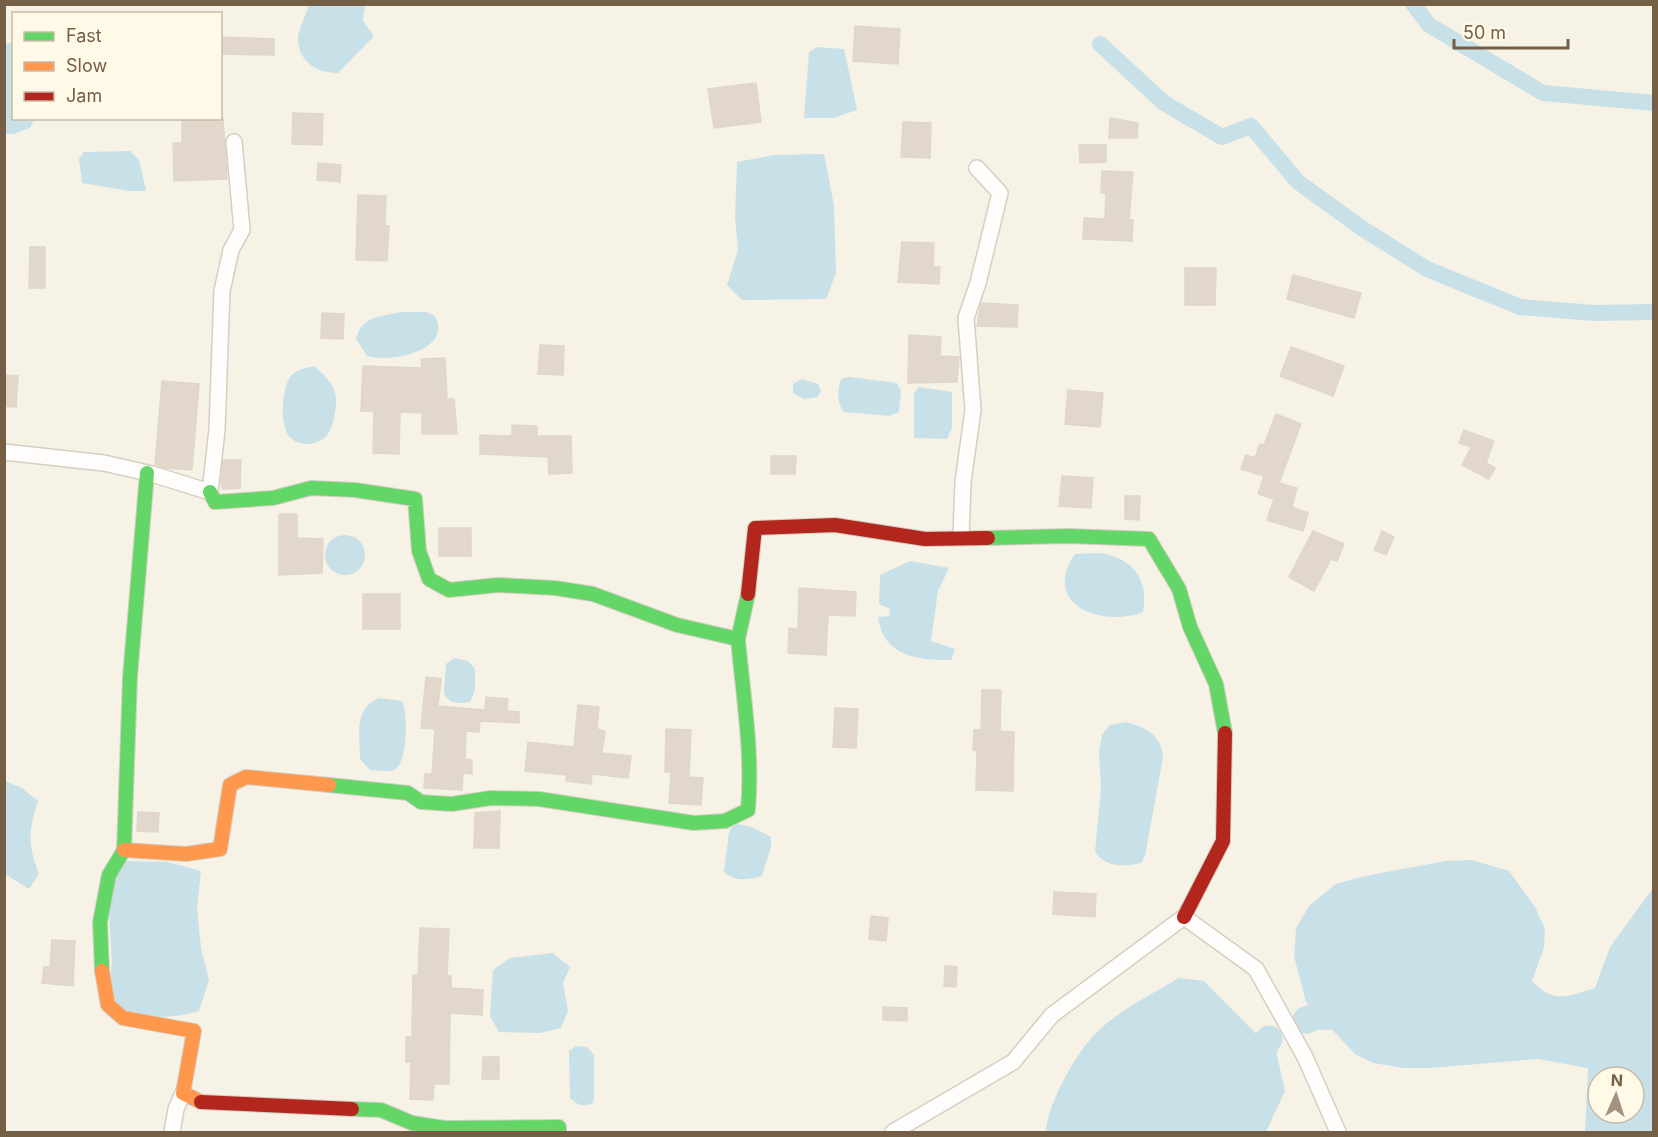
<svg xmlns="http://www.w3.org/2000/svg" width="1658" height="1137" viewBox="0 0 1658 1137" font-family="Inter,sans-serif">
  <rect width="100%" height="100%" fill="#f7f2e6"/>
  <!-- water -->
  <g fill="#c8e0e7" fill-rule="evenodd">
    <path d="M 309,5 L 365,5 L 363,21 L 374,36 L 338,73 C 319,73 300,64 298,41 C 297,31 306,15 309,5 Z"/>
    <polygon points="13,43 14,118 34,119 30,128 13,134 5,134 4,44"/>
    <polygon points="817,47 844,49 857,110 833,118 804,118 809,52"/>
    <polygon points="130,151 139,160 146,191 129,191 82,183 79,159 84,152"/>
    <polygon points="824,154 834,206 836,273 826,299 742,300 727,285 738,250 735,217 737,162 774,155"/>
    <path d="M 402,312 L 426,312 L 435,316 C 453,351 391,363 367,356 L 356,339 C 361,316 382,316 402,312 Z"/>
    <path d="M 314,366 C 329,379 340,390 335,412 C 334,419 332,428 328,434 C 320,446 297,448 288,435 C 280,422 281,385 293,374 C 298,369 307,368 314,366 Z"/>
    <path d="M 849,377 L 897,383 L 901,391 L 899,412 L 889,416 L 844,412 C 837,404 837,389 841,379 Z"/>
    <polygon points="802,379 818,384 821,391 817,397 804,399 793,393 793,384"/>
    <polygon points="919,387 952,392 952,428 947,439 914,438 914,394"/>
    <circle cx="345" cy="555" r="20"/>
    <path d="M 1101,553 C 1133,559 1149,579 1143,612 C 1103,628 1040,605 1075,554 Z"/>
    <path d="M 910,561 L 949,568 L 938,591 L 931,641 L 955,649 L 951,660 C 918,660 883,657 878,617 L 889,616 L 890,609 L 879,604 L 880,575 Z"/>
    <path d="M 454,658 L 468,661 L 475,669 L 475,690 L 470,702 C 460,704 448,704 444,693 L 446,664 Z"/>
    <path d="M 379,698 L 402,701 C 408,713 408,764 394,770 C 388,773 377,770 370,770 L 360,759 C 360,735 353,709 379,698 Z"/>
    <path d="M 1126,722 C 1145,727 1162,735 1163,757 L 1145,856 L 1141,863 C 1124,867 1107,868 1095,852 L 1101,788 L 1099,751 L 1102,735 L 1110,725 Z"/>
    <path d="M 5,781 L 22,788 L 38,801 C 28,831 28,845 39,874 L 29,889 L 5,874 Z"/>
    <path d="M 738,824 L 752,827 L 771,837 L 771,847 L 762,876 C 748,880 736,882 724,872 L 729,832 L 732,827 Z"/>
    <path d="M 1472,860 L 1509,871 L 1535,907 L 1545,929 L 1544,947 L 1532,981 C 1555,1004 1566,997 1595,988 L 1610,947 L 1653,888 L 1653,1132 L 1585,1132 L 1588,1068 L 1538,1059 L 1431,1068 L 1404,1068 L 1373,1063 L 1355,1054 L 1306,1002 L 1294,956 L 1296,928 L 1309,906 L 1336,884 L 1365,876 L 1446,861 ZM 1598,1077 L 1634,1077 L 1634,1113 L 1598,1113 Z"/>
    <path d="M 124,861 L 168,862 L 201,871 L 197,908 L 201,948 L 209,980 L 199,1011 C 172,1020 146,1017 119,1011 L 109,981 L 112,965 L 108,894 Z"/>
    <polygon points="553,953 570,967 563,983 568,1011 561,1028 540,1033 499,1032 490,1016 493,970 510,958"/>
    <path d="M 1179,978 L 1204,981 L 1277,1055 L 1285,1091 L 1266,1132 L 1046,1132 C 1047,1104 1077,1051 1098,1031 C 1121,1009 1152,994 1179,978 Z"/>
    <path d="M 576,1046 L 587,1047 L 594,1055 L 594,1098 L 593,1103 C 583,1108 578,1105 570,1098 L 569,1051 Z"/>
  </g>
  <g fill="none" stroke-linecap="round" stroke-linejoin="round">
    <!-- canal -->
    <g stroke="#c8e0e7" stroke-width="16">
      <polyline points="1413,4 1429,25 1543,93 1654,103"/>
      <polyline points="1100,44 1164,103 1222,137 1251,126 1298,182 1363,229 1427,269 1520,307 1594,313 1654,312"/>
    </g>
    <!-- river -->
    <g stroke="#c8e0e7" stroke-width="27">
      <polyline points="1306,1020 1317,1016 1355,1017"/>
      <polyline points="1236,1132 1266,1042 1269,1039"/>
    </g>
  </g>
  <!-- building -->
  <g fill="#e1d8cb" stroke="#e0d6c9" stroke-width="1.5">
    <polygon points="855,26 900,29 898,64 853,61"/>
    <polygon points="220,37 274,39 274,55 220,54"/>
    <polygon points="756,83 761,122 714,128 708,89"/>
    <polygon points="293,113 323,114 322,145 292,144"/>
    <polygon points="182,118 223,118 227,179 174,181 173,143 182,143"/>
    <polygon points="1110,118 1138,123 1137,138 1109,138"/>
    <polygon points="903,122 931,123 930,158 901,157"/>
    <polygon points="1079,145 1106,145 1106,162 1080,163"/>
    <polygon points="318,163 341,165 340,182 317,180"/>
    <polygon points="1102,171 1133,172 1129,220 1133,220 1132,241 1083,239 1084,218 1105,219 1106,193 1101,193"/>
    <polygon points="358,195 386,196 385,226 389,226 387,261 356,260"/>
    <polygon points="902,242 934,243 933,267 940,267 939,284 898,282"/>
    <polygon points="30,247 45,247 45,288 29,288"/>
    <polygon points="1185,268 1216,268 1215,305 1185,305"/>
    <polygon points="1293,275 1361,293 1354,318 1287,299"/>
    <polygon points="981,303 1018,305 1017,327 977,326"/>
    <polygon points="322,313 344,314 343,339 321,338"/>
    <polygon points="909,335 941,337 940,356 959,357 957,382 908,383"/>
    <polygon points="540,345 564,346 563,375 538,374"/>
    <polygon points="1291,347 1344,366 1333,396 1280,376"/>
    <polygon points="445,358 447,399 454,399 457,434 422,434 422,413 400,412 399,454 373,453 374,411 361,411 363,366 422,368 421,359"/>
    <polygon points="4,375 18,376 16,407 4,406"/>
    <polygon points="162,381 199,384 192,470 165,468 155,464"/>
    <polygon points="1068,390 1103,393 1100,427 1065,424"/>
    <polygon points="1276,414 1301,424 1279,483 1297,488 1292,507 1308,513 1303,531 1267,520 1274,499 1258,494 1264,476 1241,469 1246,455 1255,458 1260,444 1264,445"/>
    <polygon points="512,425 537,426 537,436 571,436 572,473 549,474 548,457 480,454 480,435 512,436"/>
    <polygon points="1464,430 1494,441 1486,463 1495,468 1489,479 1462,465 1471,447 1459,443"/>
    <polygon points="771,456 796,456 795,474 771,474"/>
    <polygon points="223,460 241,460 240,488 223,489 221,485"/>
    <polygon points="1062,476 1093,478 1091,508 1059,506"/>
    <polygon points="1125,496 1140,496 1139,520 1125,519"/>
    <polygon points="279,514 297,514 297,538 323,539 322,573 279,575"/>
    <rect x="439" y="528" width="32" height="28"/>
    <polygon points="1313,531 1344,544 1337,561 1331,559 1314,591 1289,577"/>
    <polygon points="1382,531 1394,537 1386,555 1374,550"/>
    <polygon points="799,588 856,592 855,616 828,615 826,655 788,653 789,628 798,629"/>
    <rect x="363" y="594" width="37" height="35"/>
    <polygon points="426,677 441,679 438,706 485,710 486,697 508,699 507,711 519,712 519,723 480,721 479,732 466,731 465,759 472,760 472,774 463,773 462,790 424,788 425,774 432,774 435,729 421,728"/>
    <polygon points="982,690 1001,690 1000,731 1014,732 1013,791 976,790 977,751 973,750 974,730 981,730"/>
    <polygon points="578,705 599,707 597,729 605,731 602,753 631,756 628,778 592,774 591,784 566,781 567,775 525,771 528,742 574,747"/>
    <polygon points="835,708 858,709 856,748 833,747"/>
    <polygon points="666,729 691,730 689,777 703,778 701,805 669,803 671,772 665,772"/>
    <polygon points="500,811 499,848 474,848 475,813"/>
    <polygon points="138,812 159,813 158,832 137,831"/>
    <polygon points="1054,892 1096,894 1095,917 1053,914"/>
    <polygon points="871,916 888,918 886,941 869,939"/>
    <polygon points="420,928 449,929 447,976 451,976 451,988 483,990 482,1015 450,1013 449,1084 434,1084 433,1100 410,1099 411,1062 406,1062 406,1037 412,1037 413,975 418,975"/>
    <polygon points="52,940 75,941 73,986 42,983 44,967 50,967"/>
    <polygon points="945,966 957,967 956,987 944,986"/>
    <polygon points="883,1007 907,1008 907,1021 883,1020"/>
    <polygon points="483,1057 499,1057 499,1079 482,1079"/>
  </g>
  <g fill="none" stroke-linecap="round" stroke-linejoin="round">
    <defs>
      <g id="street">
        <polyline points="4,452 104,463 152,474 210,492 217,430 222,291 231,250 242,230 234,142"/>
        <polyline points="961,537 963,482 973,410 966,318 978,283 1000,193 977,168"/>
        <polyline points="172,1132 176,1109 183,1093"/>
        <polyline points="893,1132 1013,1062 1052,1015 1184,917 1256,969 1305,1057 1338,1132"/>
      </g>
      <g id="fast">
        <polyline points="210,492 215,502 273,498 311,488 355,490 415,499 419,551 429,579 449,590 498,585 555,588 593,594 677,625 738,639 748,594"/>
        <polyline points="988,538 1068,536 1149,539 1179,589 1190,627 1216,684 1225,733"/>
        <path d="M 329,785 L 408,793 L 421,802 L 452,804 L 491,798 L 539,799 L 694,823 L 725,821 L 748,810 C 753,752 743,696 738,639"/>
        <polyline points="102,971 100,922 109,875 124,850 130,677 147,473"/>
        <polyline points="352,1109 381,1110 412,1123 444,1128 559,1127 559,1132"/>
      </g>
      <g id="slow">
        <polyline points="124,850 186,854 220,849 230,785 246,777 329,785"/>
        <polyline points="102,971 108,1005 123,1018 194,1031 183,1093 201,1102"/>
      </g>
      <g id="jam">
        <polyline points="748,594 755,528 835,525 925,539 988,538"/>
        <polyline points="1184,917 1223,841 1225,733"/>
        <polyline points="201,1102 352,1109"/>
      </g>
    </defs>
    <!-- street casing -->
    <use href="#street" stroke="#d6cec2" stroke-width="18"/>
    <!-- fast casing -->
    <use href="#fast" stroke="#d5cdc0" stroke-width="16"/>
    <!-- slow casing -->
    <use href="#slow" stroke="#d5cdc0" stroke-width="16"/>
    <!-- jam casing -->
    <use href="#jam" stroke="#d5cdc0" stroke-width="16"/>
    <!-- street -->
    <use href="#street" stroke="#fefdfb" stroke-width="15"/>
    <!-- fast -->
    <use href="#fast" stroke="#63d668" stroke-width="14"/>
    <!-- slow -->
    <use href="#slow" stroke="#ff974d" stroke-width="14"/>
    <!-- jam -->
    <use href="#jam" stroke="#b3261e" stroke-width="14"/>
  </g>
  <!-- border -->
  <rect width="1658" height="1137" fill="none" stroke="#755e46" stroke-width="12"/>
  <!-- legend -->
  <rect x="12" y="12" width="210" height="108" fill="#fff9e7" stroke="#c8bba7" stroke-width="1.5"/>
  <rect x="24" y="32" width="30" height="9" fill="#63d668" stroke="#c8bba7" stroke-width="1.5"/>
  <text x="66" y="42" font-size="18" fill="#755e46">Fast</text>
  <rect x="24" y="62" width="30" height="9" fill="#ff974d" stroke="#c8bba7" stroke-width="1.5"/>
  <text x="66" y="72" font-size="18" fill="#755e46">Slow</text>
  <rect x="24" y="92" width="30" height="9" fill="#b3261e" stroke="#c8bba7" stroke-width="1.5"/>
  <text x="66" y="102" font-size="18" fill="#755e46">Jam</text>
  <!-- north arrow -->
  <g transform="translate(1616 1095) rotate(3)"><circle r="28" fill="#fff9e7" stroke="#c8bba7" stroke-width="1.5"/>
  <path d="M0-4.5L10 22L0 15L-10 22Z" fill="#a2927e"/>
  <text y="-9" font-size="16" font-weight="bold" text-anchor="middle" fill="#755e46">N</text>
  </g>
  <!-- scale -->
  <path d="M1454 39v9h114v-9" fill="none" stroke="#755e46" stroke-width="3"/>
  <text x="1463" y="39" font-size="18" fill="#755e46" stroke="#fff9e7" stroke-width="4.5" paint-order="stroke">50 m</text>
</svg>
